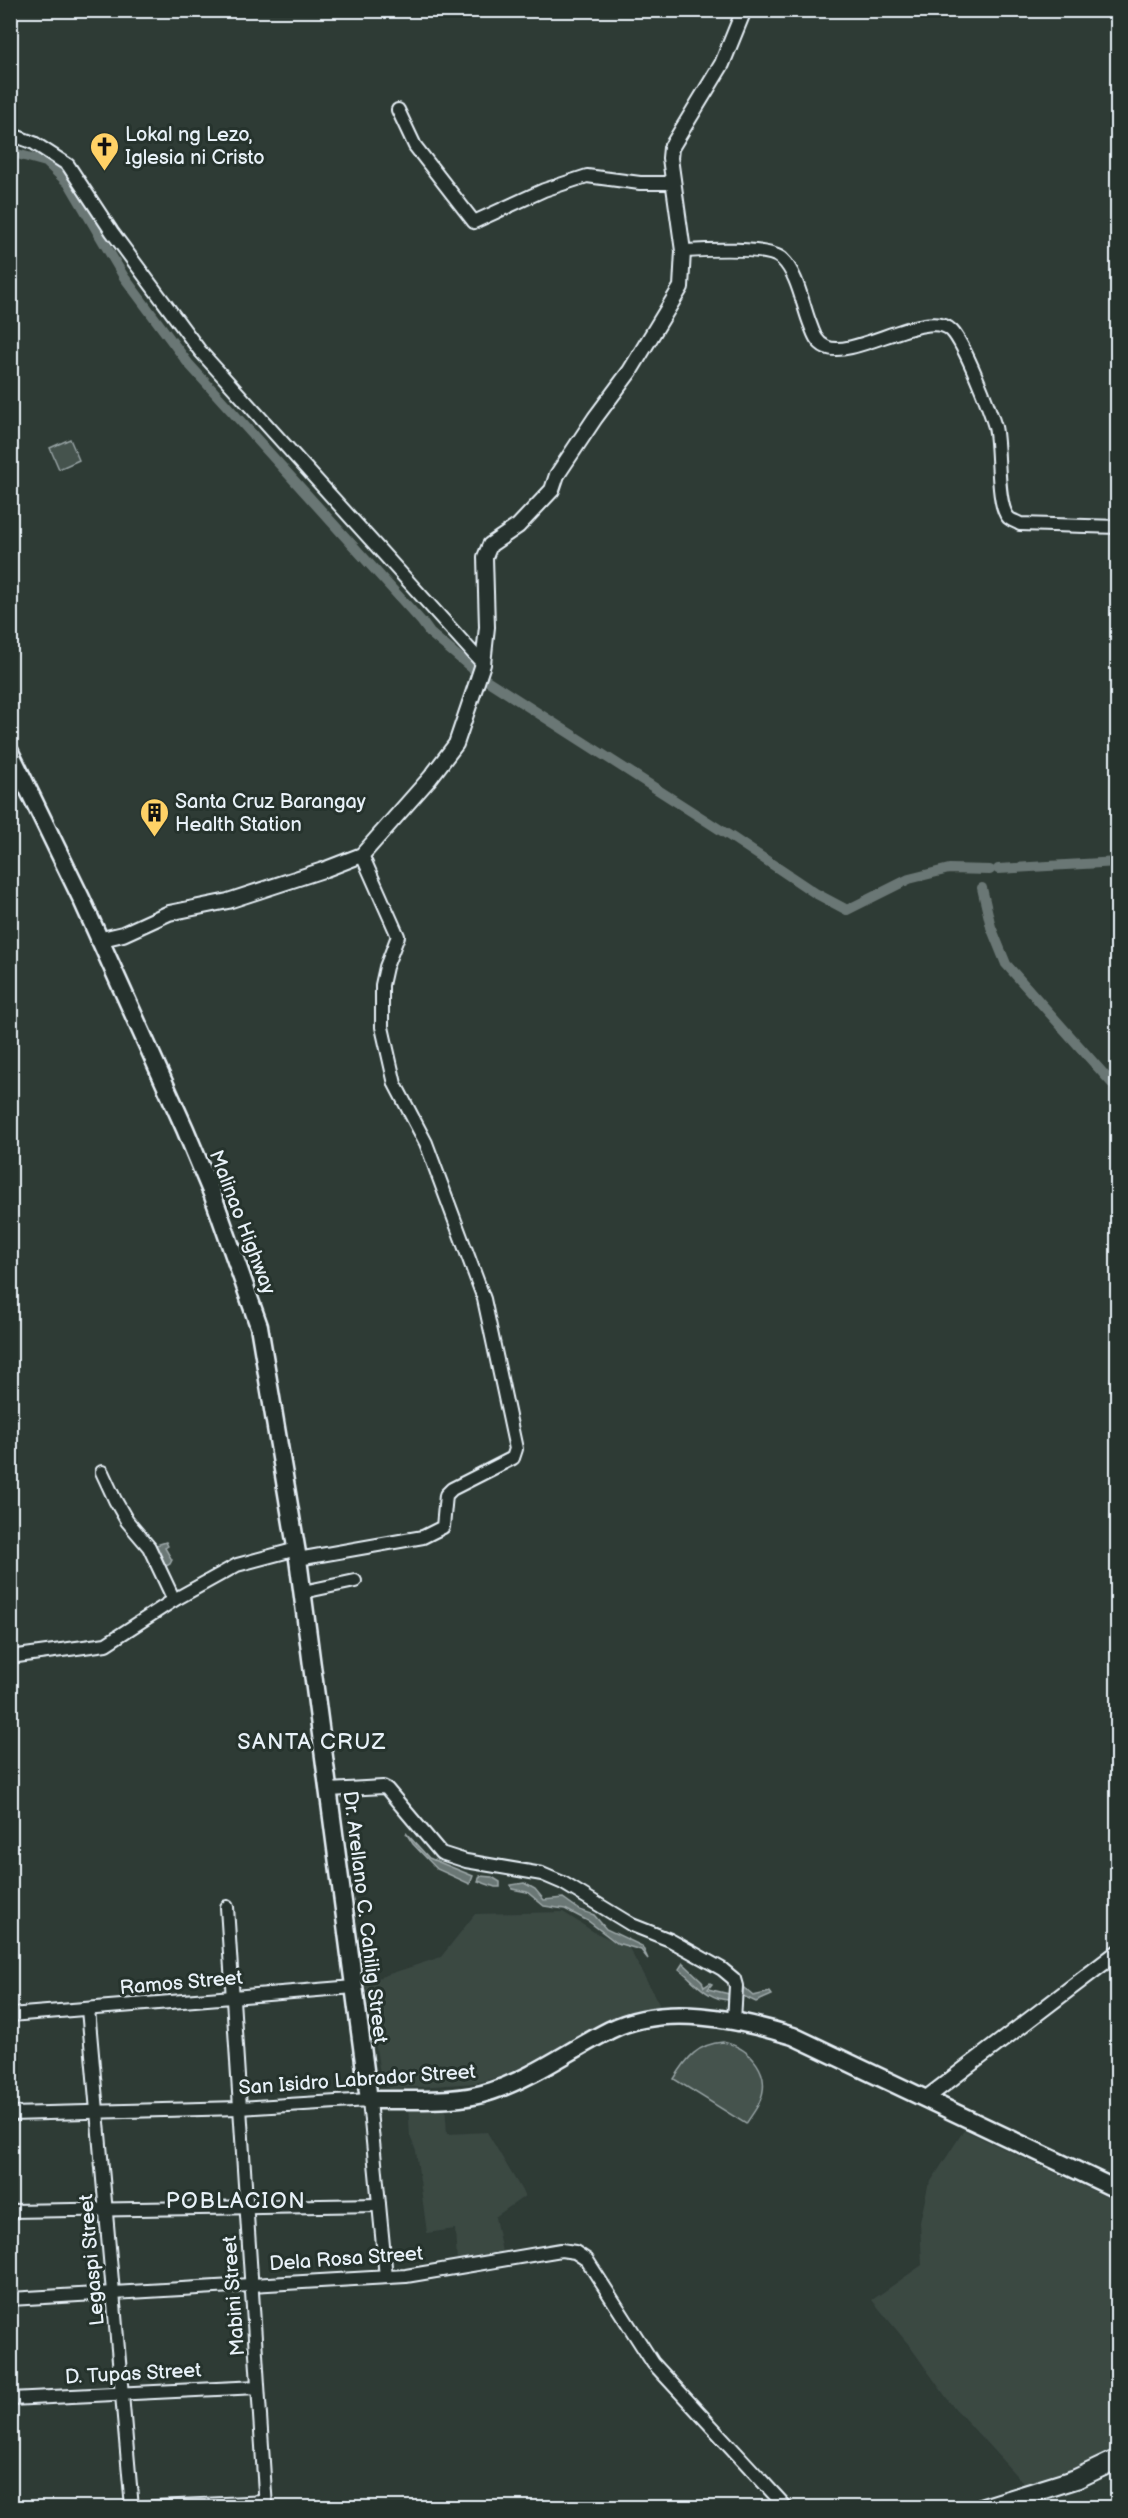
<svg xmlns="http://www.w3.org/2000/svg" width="1128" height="2518" viewBox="0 0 1128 2518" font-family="'Balsamiq Sans',sans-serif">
  <rect width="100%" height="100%" fill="#2e3b35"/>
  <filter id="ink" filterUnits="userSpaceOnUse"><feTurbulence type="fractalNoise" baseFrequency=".0167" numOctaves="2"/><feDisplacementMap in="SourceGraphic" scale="12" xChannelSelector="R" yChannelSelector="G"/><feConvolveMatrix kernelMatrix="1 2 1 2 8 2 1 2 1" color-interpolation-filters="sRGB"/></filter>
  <g filter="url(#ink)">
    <!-- built -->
    <g fill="#3b4843">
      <polygon points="563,1912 594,1932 629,1948 660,2006 628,2012 503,2076 475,2083 391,2089 382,2085 365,1982 441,1957 475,1914"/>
      <polygon points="445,2103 447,2134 487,2132 525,2196 495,2217 502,2252 457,2261 455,2229 427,2233 416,2151 410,2136 408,2105"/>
      <polygon points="964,2130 1117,2202 1117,2446 1091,2465 1024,2484 951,2404 909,2345 872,2300 922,2265 920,2222 928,2186"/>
    </g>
    <!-- green -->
    <g fill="#45524e" stroke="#96a2a3" stroke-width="1.5">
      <polygon points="70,439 79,460 59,469 50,448"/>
      <path d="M 723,2042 C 751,2048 773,2074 759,2103 C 756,2110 750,2117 746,2124 L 674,2079 C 687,2058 697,2044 723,2042 Z"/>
    </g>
    <!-- water -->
    <g fill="#6b7775" stroke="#9da8a9" stroke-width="1.5">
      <polygon points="166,1542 168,1546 165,1548 172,1560 170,1564 163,1568 155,1548 156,1545"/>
      <polygon points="406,1833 429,1858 473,1876 470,1884 437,1869 413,1844"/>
      <polygon points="480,1876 492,1877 500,1882 500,1887 495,1887 478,1881"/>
      <polygon points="524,1883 535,1889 544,1900 563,1898 580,1910 594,1915 606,1929 642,1946 648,1959 641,1950 617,1943 588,1921 565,1909 544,1906 527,1892 512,1889 511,1885"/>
      <path d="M 683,1963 L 702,1981 L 704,1987 L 710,1983 L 712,1984 L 708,1989 L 729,1994 L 731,2000 C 708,2001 696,1982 679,1969 Z"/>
      <polygon points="744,1988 753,1996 770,1992 772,1995 756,2002 741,1995 740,1989"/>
    </g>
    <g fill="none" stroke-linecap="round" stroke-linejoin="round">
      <!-- canal -->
      <g stroke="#6b7775" stroke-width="10">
        <polyline points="10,152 46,162 70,185 124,277 188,363 422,622 430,633 474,670"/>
        <polyline points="485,679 733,838 815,893 847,910 909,879 949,869 990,870"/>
        <polyline points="998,869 1118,862"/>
        <polyline points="982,888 991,927 1006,964 1118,1090"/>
      </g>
      <defs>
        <g id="minor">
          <polyline points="398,110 415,146 474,222 544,190 587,176 640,183 674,183"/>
          <polyline points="10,134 34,143 68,165 112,232 200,351 483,664"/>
          <path d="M 683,251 C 702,250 769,246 782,259 C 797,273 802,302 809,321 C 813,331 815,342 826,347 C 853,360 929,306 952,331 C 965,345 989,407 995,427 C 1000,447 996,504 1008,517 C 1010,520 1017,522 1020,524 L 1118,527"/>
          <polyline points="102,1472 115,1500 127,1521 149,1547 174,1600"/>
          <polyline points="298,1559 423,1537 443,1527 446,1495 452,1489 513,1458 516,1449 484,1299 426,1143 395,1084 382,1027 382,985 386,967 398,936 362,855"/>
          <polyline points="303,1592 355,1581"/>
          <polyline points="10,1657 106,1644 174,1600 237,1565 297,1549"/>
          <polyline points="329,1790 383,1787 387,1789 441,1853 466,1861 542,1874 563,1883 632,1925 670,1940 722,1969 734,1979 736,1986 734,2021"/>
          <polyline points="227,1907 266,2508"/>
          <polyline points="88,2009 132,2508"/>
          <polyline points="10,2015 354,1987"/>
          <polyline points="10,2114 240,2108 369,2100 386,2277"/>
          <polyline points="10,2211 379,2205"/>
          <polyline points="10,2299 406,2276 561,2250 575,2252 587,2260 653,2363 787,2508"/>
          <polyline points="10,2399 258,2387"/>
          <polyline points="133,2508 266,2502"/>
        </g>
        <g id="tertiary">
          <polyline points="98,940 123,934 169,913 228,901 326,869 362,855 430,778 456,744 483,664 487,627 485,557 490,545 518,526 552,490 557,475 595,418 630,371 681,287 683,251 670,158 671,148 722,64 744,10"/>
          <polyline points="925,2099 1118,1952"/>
        </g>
        <path id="secondary" d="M 10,752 L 81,898 L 185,1129 L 213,1196 L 259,1326 L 298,1559 L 369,2100 C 408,2099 455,2104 492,2091 C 534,2077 570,2050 610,2030 C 665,2003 737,2019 793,2036 L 1118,2190"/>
        <polyline id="primary" points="983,2508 1076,2479 1118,2459"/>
      </defs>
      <!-- minor casing -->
      <use href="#minor" stroke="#e8f1f8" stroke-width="16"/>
      <!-- tertiary casing -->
      <use href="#tertiary" stroke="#e8f1f8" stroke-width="18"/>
      <!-- secondary casing -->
      <use href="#secondary" stroke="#e8f1f8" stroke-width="21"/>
      <!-- primary casing -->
      <use href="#primary" stroke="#e8f1f8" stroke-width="22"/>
      <!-- minor -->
      <use href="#minor" stroke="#26332d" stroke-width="12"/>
      <!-- tertiary -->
      <use href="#tertiary" stroke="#26332d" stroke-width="14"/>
      <!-- secondary -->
      <use href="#secondary" stroke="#26332d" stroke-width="16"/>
      <!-- primary -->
      <use href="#primary" stroke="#26332d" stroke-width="18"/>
    </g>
  </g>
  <!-- icons -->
  <defs>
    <symbol id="church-pin" viewBox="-11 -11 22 30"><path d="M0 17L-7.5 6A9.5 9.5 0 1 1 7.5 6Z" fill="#ffd166" stroke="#26332d"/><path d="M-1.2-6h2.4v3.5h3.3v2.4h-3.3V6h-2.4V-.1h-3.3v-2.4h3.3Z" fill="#111"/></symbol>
    <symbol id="building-pin" viewBox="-11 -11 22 30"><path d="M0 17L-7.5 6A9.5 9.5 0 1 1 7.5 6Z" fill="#ffd166" stroke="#26332d"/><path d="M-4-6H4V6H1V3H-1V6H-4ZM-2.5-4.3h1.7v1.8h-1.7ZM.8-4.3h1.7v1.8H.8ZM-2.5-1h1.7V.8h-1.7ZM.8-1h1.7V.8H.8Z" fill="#111"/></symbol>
  </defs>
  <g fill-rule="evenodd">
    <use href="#church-pin" x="88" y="130" width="33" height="45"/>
    <use href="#building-pin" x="138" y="796" width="33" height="45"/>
  </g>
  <g text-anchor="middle" stroke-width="6" stroke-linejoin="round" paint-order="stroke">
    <!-- poi labels -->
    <g font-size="20" fill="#e8f1f8" stroke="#26332d" text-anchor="start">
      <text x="125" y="141">Lokal ng Lezo,<tspan x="125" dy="23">Iglesia ni Cristo</tspan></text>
      <text x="175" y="808">Santa Cruz Barangay<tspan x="175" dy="23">Health Station</tspan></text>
    </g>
    <!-- street labels -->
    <g font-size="20" fill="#e8f1f8" stroke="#26332d">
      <text transform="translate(243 1222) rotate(69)" y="7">Malinao Highway</text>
      <text transform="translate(366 1917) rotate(83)" y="7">Dr. Arellano C. Cahilig Street</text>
      <text transform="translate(181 1982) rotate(-5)" y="7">Ramos Street</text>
      <text transform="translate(357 2079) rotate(-4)" y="7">San Isidro Labrador Street</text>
      <text transform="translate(346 2258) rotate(-4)" y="7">Dela Rosa Street</text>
      <text transform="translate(91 2260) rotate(-95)" y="7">Legaspi Street</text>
      <text transform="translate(233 2296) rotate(-94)" y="7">Mabini Street</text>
      <text transform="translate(133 2373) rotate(-3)" y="7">D. Tupas Street</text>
    </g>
    <!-- quarter labels -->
    <g font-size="22" letter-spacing="1.5" fill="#e8f1f8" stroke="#26332d">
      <text x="312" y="1749">SANTA CRUZ</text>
      <text x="236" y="2208">POBLACION</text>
    </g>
  </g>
  <!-- margin -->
  <rect width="1128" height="2518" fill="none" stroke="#26332d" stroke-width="36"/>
  <rect x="18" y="18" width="1092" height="2482" fill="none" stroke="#e8f1f8" stroke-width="2" filter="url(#ink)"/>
</svg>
